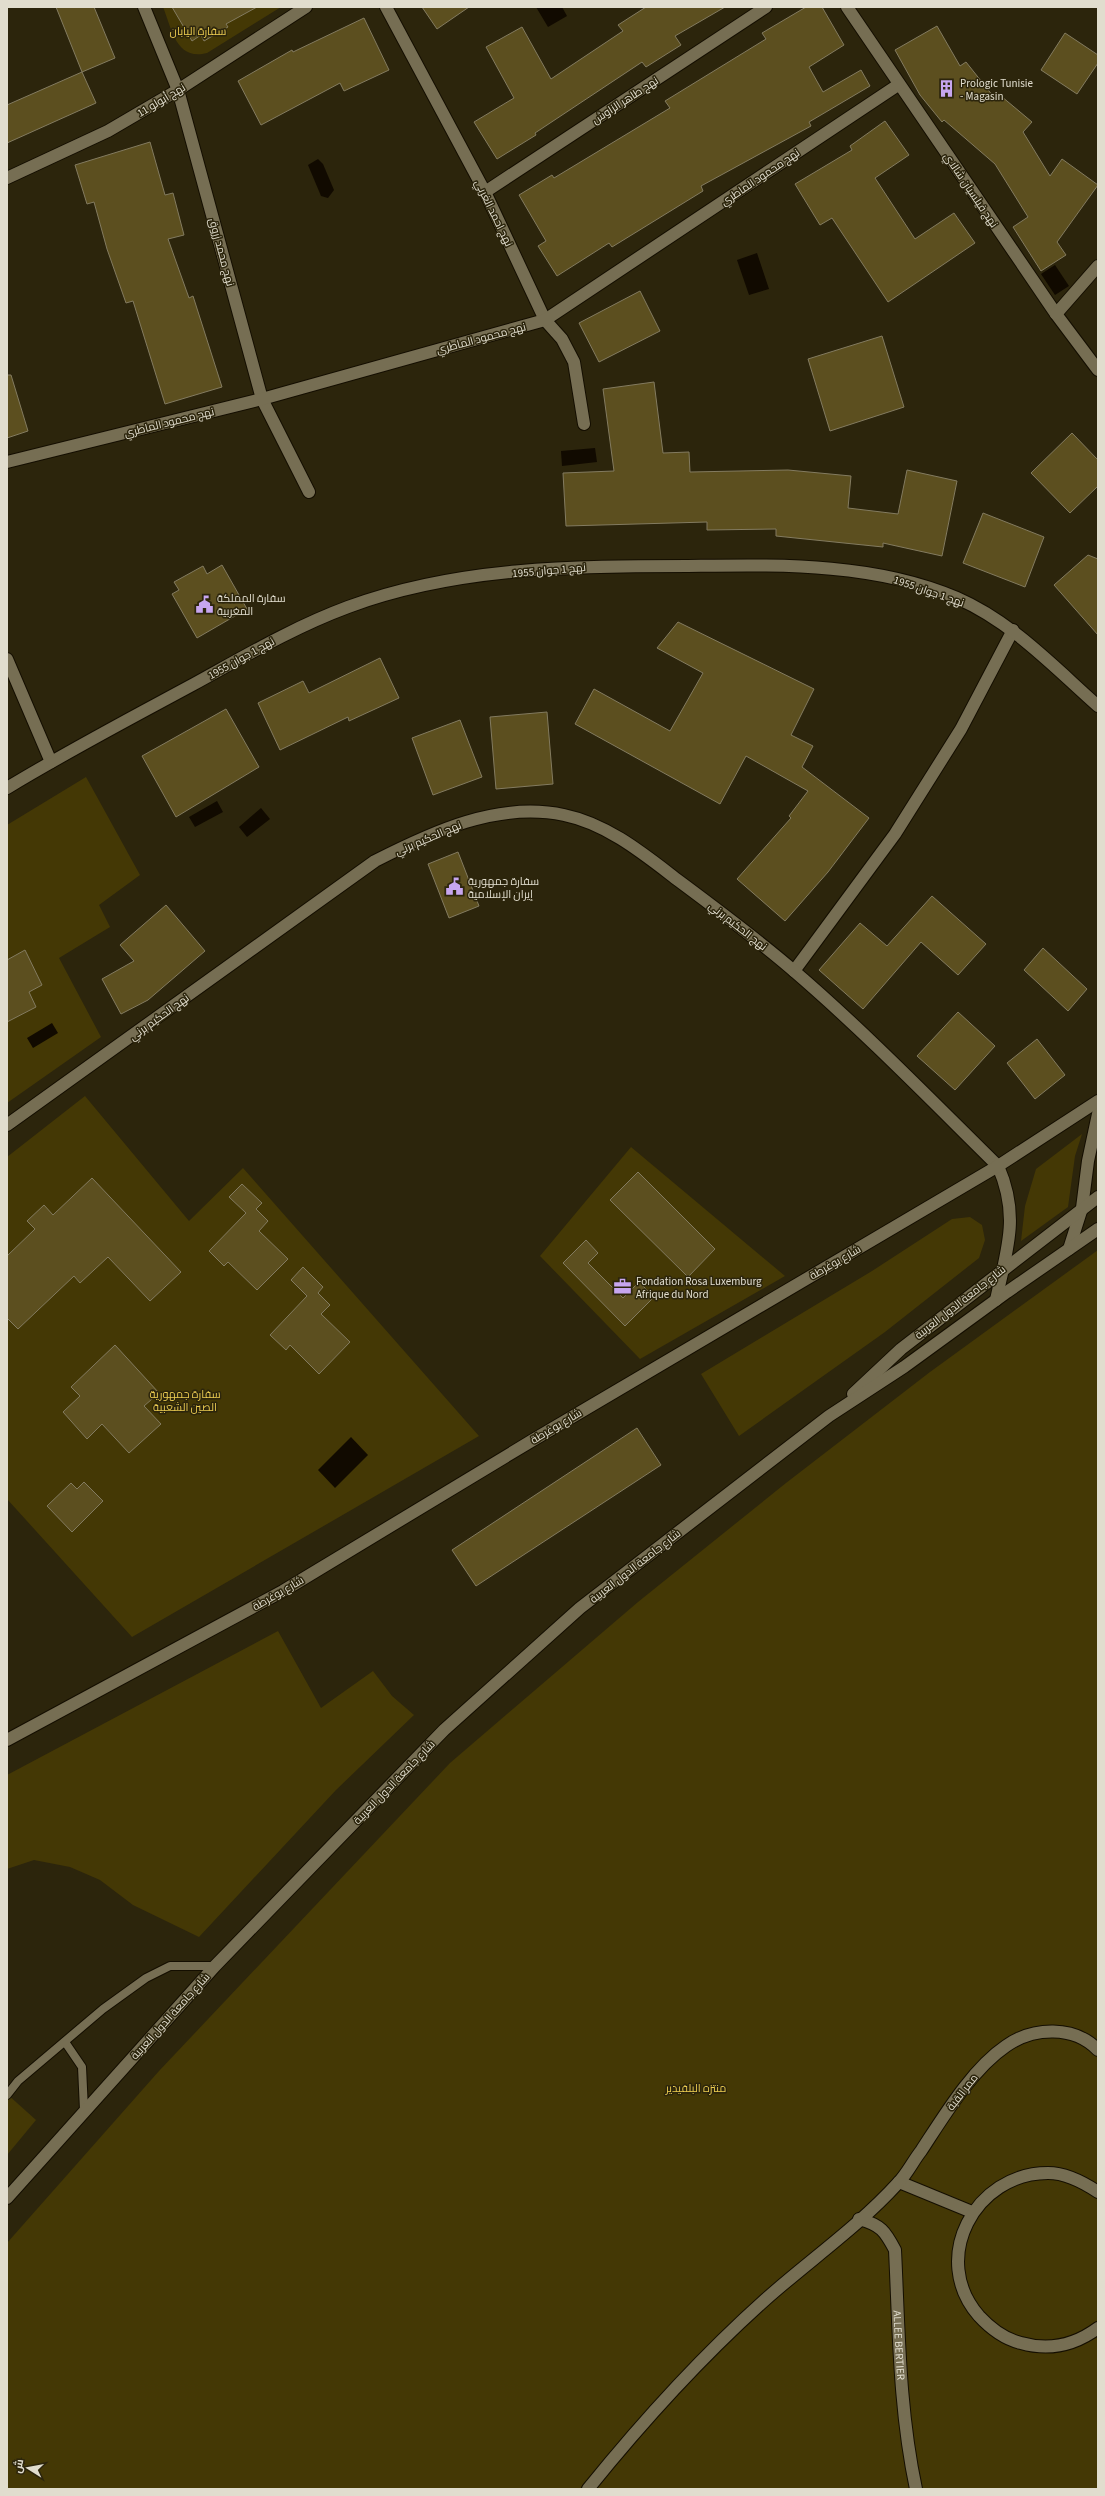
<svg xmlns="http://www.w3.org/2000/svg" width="1105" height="2496" viewBox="0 0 1105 2496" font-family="'Source Sans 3',Cairo,sans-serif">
  <rect width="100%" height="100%" fill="#2c250c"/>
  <!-- green -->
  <g fill="#443805">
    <path d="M 163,7 L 281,7 L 207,53 C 176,61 172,29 163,7 Z"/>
    <polygon points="86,777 140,875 99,905 110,927 59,958 101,1037 7,1103 7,825"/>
    <polygon points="85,1096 189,1221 243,1168 479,1436 132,1637 7,1499 7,1157"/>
    <polygon points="1082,1134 1075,1156 1068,1207 1021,1241 1025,1206 1036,1169"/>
    <polygon points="631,1147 785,1276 640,1359 540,1256"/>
    <polygon points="970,1217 982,1225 985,1240 979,1258 885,1332 739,1436 701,1374 872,1271 952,1219"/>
    <polygon points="1098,1250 1098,2489 7,2489 7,2243 159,2071 450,1763 638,1602 786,1483 930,1372"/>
    <polygon points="278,1631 321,1708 373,1671 392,1696 414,1715 336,1790 199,1937 133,1905 100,1880 70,1867 34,1860 7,1869 7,1775"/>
    <polygon points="7,2094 36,2120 7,2155"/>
  </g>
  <!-- water -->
  <g fill="#110a00">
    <polygon points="536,7 562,7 567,16 548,27"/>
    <polygon points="318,159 323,164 334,190 328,198 321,196 308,165"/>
    <polygon points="757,253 769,289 749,295 737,260"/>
    <polygon points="1055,265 1069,286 1055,295 1041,274"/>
    <polygon points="595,448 597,462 562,466 561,451"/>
    <polygon points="217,801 223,812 195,827 189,817"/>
    <polygon points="261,808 270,819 247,837 239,827"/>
    <polygon points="52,1023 58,1033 33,1048 27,1038"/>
    <polygon points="351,1437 368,1455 335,1488 318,1470"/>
  </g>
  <!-- building -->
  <g fill="#5c4f1f" stroke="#837b60">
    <polygon points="56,7 94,7 115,58 82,72"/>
    <polygon points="172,7 257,7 226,24 228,27 204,41 201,35 192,41"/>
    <polygon points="422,7 469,7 437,29"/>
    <polygon points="646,7 725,7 675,36 681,45 646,67 642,62 535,133 536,135 497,159 474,122 514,98 486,47 522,27 551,79 623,31 618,25"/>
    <polygon points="806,7 822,7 844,45 809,67 823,92 861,70 870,86 809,122 811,126 701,186 703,191 612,247 609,243 557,276 538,246 546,241 519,195 552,175 554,178 670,108 665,101 766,39 762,33"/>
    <polygon points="364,18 389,70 344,91 340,83 261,125 238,81 292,50 293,52"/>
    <polygon points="937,26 960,66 966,62 997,101 1001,96 1032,122 1023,132 1050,176 1062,159 1098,185 1057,242 1066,255 1041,271 1013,227 1028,217 995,164 944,120 942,122 920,95 895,50"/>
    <polygon points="1065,33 1098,55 1098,63 1077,94 1041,70"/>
    <polygon points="82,72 96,103 7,143 7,105"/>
    <polygon points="885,121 909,155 875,178 915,239 954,213 975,243 888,302 832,218 820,225 795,184 852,150 850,146"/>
    <polygon points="150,142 165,195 173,193 184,235 168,239 189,298 193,296 222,387 165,404 133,301 126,303 107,249 94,202 87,204 75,165"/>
    <polygon points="640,291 660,331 599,362 579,323"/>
    <polygon points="882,336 904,407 830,431 808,359"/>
    <polygon points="7,375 11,375 28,431 7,438"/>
    <polygon points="654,382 663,453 689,452 690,472 788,470 851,476 848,508 898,514 907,470 957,481 942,556 883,543 883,547 776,536 776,529 707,530 707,522 566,526 563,473 614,471 603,389"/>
    <polygon points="1072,433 1098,460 1098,486 1070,513 1031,473"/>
    <polygon points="983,513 1044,537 1025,587 963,563"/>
    <polygon points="1088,555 1098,559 1098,635 1054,585"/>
    <polygon points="222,565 247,609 197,638 172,594 179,590 174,582 203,566 207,574"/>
    <polygon points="678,622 814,689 791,735 813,746 802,767 869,818 828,872 785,921 737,879 791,818 789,816 808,791 746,756 720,804 575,724 594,689 670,731 703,673 657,648"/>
    <polygon points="380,658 399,698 349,721 348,717 280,750 258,703 303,681 309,693"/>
    <polygon points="226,709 259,767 176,817 142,756"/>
    <polygon points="547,712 553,784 496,789 490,717"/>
    <polygon points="460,720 482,777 433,795 412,738"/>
    <polygon points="458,852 479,906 449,918 428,864"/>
    <polygon points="932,896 986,944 958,975 921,942 863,1009 819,970 860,923 887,946"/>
    <polygon points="166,905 205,951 148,1000 121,1014 102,979 134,961 120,945"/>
    <polygon points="1043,948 1087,989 1068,1011 1024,970"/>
    <polygon points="25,950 42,985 29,992 36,1007 7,1022 7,960"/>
    <polygon points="958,1012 995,1046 955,1090 917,1056"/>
    <polygon points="1037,1039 1065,1075 1035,1099 1007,1063"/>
    <polygon points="638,1172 715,1249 688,1277 610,1200"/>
    <polygon points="92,1178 181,1272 150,1301 108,1257 80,1283 74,1276 18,1329 7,1318 7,1256 35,1229 27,1221 44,1205 53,1215"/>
    <polygon points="242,1184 262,1203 256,1209 268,1221 259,1231 288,1259 257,1290 228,1262 224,1266 209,1251 246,1213 229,1197"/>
    <polygon points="586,1240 598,1253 588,1263 623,1298 639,1282 654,1297 625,1326 563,1263"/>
    <polygon points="303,1267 323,1287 318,1293 330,1305 321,1314 350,1342 319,1374 290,1345 286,1350 270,1335 307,1296 291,1280"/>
    <polygon points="115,1345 159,1393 144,1406 161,1424 129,1453 102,1424 87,1439 63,1412 80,1396 71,1387"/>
    <polygon points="637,1428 661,1465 476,1586 452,1550"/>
    <polygon points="84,1482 103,1501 72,1532 47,1506 71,1483 77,1489"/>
  </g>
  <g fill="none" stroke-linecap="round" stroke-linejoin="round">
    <defs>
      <g id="lane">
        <polyline points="65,2042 82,2067 84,2110"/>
        <polyline points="7,2095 18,2081 103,2009 146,1978 170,1966 215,1966"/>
      </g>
      <g id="street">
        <polyline points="144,7 178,90 262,399 309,492"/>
        <polyline points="386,7 485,192 545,320 562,339 574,362 584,424"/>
        <polyline points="847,7 1056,314 1098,370"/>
        <polyline points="7,178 108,131 178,90 306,7"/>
        <polyline points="485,192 766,7"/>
        <polyline points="1056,314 1098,266"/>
        <polyline points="7,462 262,399 545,320 898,85"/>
        <polyline points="7,659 51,762"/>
        <polyline points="794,971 895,834 961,729 1013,630"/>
        <path d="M 7,1125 L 375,861 C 432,832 498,801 564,815 C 608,824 645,855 679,881 C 718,910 757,939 794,971 C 865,1032 931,1100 998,1166"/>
        <polyline points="899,2182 972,2212"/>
        <path d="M 1098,2192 C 1083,2182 1066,2173 1048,2173 C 975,2173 929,2259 979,2316 C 991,2329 1004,2339 1021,2343 C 1049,2351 1075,2345 1098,2328"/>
        <path id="s1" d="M 859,2219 C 881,2225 885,2231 895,2250 C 899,2332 899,2409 916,2489"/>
        <path d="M 588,2489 C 643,2421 701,2357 766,2299 C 810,2260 859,2226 898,2183 C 907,2174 913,2161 921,2151 C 944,2116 972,2069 1006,2046 C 1033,2027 1074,2025 1098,2050"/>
      </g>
      <g id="secondary">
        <path d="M 7,788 C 68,751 131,718 194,684 C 245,656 294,627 348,607 C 456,567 574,566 688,566 C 778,565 873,562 957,598 C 1012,622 1054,667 1098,706"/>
        <polyline points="1069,1249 1082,1208 1088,1161 1098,1114"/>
        <path d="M 996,1300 C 1007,1249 1020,1216 998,1166"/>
        <polyline points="853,1394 901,1349 1098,1197"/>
        <polyline points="7,1740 283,1591 533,1440 998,1166 1098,1101"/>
        <polyline points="7,2198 215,1966 444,1730 580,1608 829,1416 904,1367 1007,1292 1098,1229"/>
      </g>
    </defs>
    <!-- lane casing -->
    <use href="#lane" stroke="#140e00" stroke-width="10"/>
    <!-- street casing -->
    <use href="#street" stroke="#140e00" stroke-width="14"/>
    <!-- secondary casing -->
    <use href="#secondary" stroke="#140e00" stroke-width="14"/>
    <!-- lane -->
    <use href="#lane" stroke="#766e53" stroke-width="8"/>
    <!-- street -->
    <use href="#street" stroke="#766e53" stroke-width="12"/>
    <!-- secondary -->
    <use href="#secondary" stroke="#766e53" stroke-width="12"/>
  </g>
  <!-- icons -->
  <defs>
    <symbol id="building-bare" viewBox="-9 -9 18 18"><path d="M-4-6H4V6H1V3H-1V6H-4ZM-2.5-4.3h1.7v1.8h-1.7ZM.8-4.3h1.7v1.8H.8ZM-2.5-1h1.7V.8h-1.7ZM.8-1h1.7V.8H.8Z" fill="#c7a6ef" stroke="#2c250c" stroke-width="2.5" paint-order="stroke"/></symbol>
    <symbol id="civic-bare" viewBox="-9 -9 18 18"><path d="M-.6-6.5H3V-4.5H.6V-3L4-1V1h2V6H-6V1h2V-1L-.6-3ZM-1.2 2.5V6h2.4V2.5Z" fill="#c7a6ef" stroke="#2c250c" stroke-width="2.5" paint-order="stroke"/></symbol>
    <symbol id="office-bare" viewBox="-9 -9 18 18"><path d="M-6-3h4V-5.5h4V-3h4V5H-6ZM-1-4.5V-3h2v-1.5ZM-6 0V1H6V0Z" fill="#c7a6ef" stroke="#2c250c" stroke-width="2.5" paint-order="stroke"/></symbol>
  </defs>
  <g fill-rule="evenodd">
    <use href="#building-bare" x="934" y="76" width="25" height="25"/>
    <use href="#civic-bare" x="192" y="592" width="25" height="25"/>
    <use href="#civic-bare" x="442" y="874" width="25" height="25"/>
    <use href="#office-bare" x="610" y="1274" width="25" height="25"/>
  </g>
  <g text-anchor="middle" stroke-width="3" stroke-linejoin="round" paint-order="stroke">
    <!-- park labels -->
    <g font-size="11" fill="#eccc51" stroke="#2c250c">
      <text x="198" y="35">سفارة اليابان</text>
      <text x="185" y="1398">سفارة جمهورية<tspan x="185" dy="13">الصين الشعبية</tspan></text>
      <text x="696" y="2092">منتزه البلفيدير</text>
    </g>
    <!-- poi labels -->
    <g font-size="11" fill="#e1ddce" stroke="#2c250c" text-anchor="start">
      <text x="960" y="87">Prologic Tunisie<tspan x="960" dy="13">- Magasin</tspan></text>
      <text x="217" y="602">سفارة المملكة<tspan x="217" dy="13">المغربية</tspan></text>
      <text x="468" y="885">سفارة جمهورية<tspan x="468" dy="13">إيران الإسلامية</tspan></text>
      <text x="636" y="1285">Fondation Rosa Luxemburg<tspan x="636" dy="13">Afrique du Nord</tspan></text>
    </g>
    <!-- street labels -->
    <g font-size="11" fill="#e1ddce" stroke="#2c250c">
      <text transform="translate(161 100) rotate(-31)" y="4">نهج أبولو 11</text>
      <text transform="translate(625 100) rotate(-33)" y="4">نهج طاهر الزاوش</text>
      <text transform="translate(760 177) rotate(-34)" y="4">نهج محمود الماطري</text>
      <text transform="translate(971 190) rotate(56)" y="4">نهج فيلسيان شالاي</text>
      <text transform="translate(494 213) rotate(64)" y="4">نهج احمد الغربي</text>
      <text transform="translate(222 252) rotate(75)" y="4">نهج محمد زروق</text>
      <text transform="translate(481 338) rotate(-15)" y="4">نهج محمود الماطري</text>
      <text transform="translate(169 422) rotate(-14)" y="4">نهج محمود الماطري</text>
      <text transform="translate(549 570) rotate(-5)" y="4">نهج 1 جوان 1955</text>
      <text transform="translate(929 591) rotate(19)" y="4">نهج 1 جوان 1955</text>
      <text transform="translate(241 658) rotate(-29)" y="4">نهج 1 جوان 1955</text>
      <text transform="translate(428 838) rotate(-23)" y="4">نهج الحكيم برني</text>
      <text transform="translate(738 926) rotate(38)" y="4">نهج الحكيم برني</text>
      <text transform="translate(159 1017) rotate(-36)" y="4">نهج الحكيم برني</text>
      <text transform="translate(835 1262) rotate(-30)" y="4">شارع يوغرطة</text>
      <text transform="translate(960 1302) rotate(-38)" y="4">شارع جامعة الدول العربية</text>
      <text transform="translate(556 1426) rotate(-31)" y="4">شارع يوغرطة</text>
      <text transform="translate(635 1566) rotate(-38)" y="4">شارع جامعة الدول العربية</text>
      <text transform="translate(278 1593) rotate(-30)" y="4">شارع يوغرطة</text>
      <text transform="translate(394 1782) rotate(-46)" y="4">شارع جامعة الدول العربية</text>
      <text transform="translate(170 2016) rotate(-48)" y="4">شارع جامعة الدول العربية</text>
      <text transform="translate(962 2092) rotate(-52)" y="4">ممر القبة</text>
      <text dy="4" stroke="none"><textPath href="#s1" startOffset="145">ALLEE BERTIER</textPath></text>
    </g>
  </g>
  <!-- border -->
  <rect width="1105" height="2496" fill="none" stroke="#e1ddce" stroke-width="16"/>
  <!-- north arrow -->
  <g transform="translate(28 2468) rotate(281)" stroke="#2c250c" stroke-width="3" paint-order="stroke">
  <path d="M0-3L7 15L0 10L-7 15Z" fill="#e1ddce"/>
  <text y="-6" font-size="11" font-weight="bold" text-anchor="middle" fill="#e1ddce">ش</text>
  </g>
</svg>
